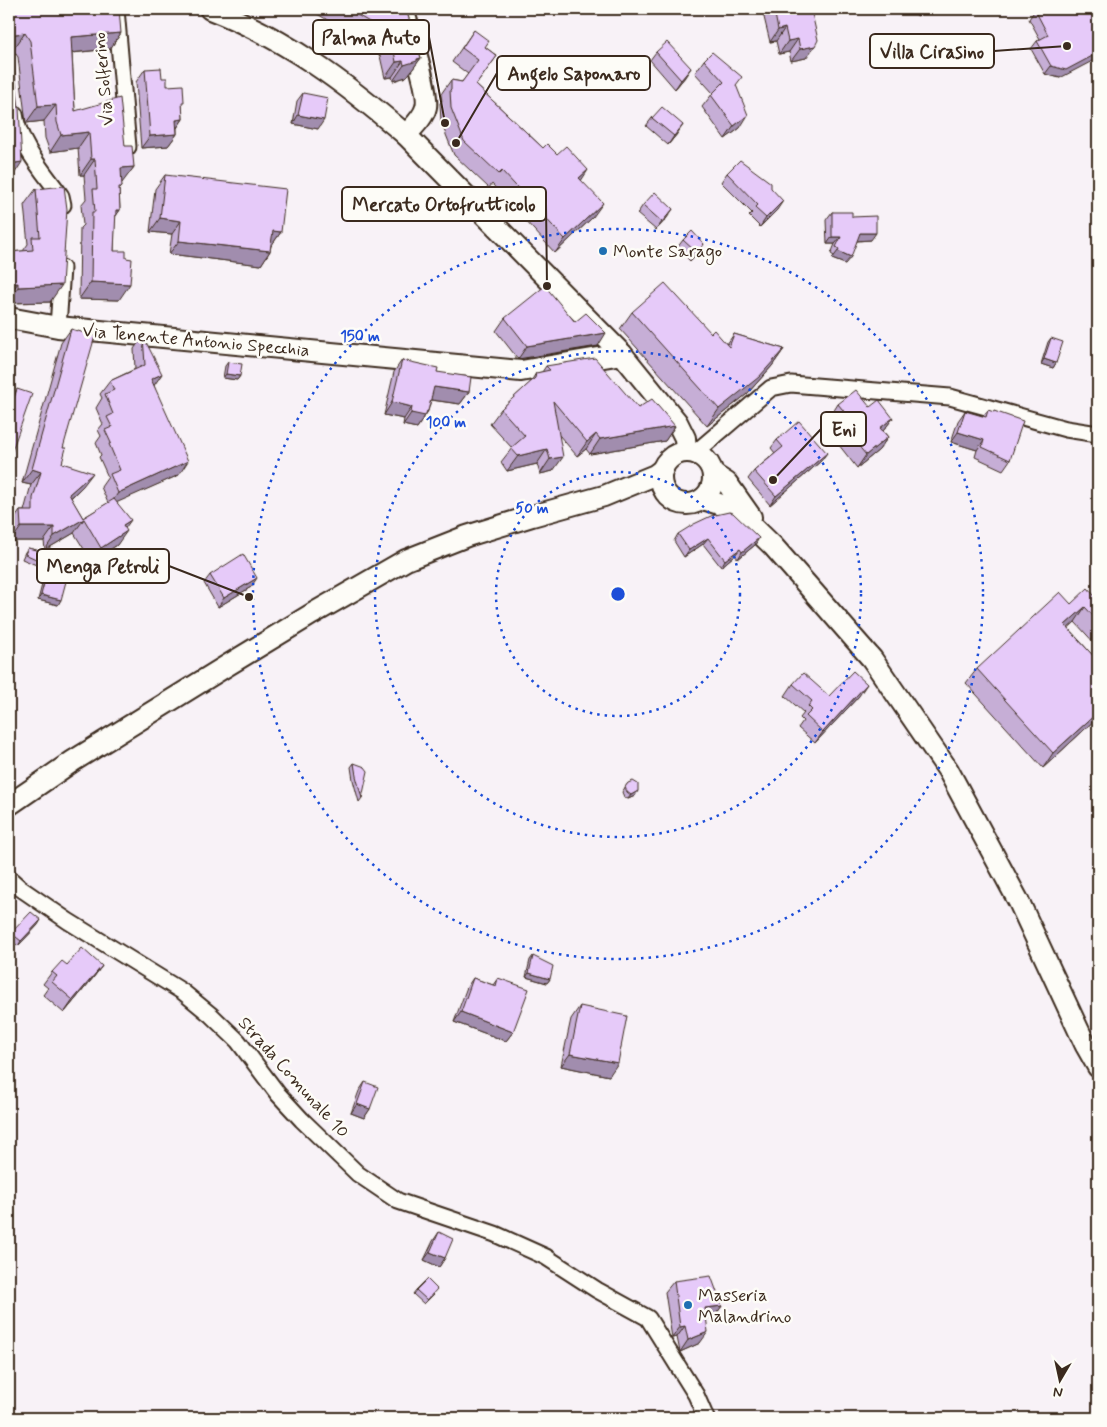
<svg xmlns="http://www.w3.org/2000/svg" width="1107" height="1427" viewBox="0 0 1107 1427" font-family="Mynerve,sans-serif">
  <rect width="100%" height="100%" fill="#f8f2f7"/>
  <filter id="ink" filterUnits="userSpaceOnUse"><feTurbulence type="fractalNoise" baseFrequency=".02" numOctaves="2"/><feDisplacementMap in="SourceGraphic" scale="10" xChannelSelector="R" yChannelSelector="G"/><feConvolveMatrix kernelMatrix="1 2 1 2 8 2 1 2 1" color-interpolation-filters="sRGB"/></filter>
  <g filter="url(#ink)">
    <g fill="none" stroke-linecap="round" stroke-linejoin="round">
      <defs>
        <g id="street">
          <polyline points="116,9 128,147"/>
          <path d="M 15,114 C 19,145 43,171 61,196 L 63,205"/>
          <polyline points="58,327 62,268"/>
          <polyline points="695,453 771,388 791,384 950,397 1066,429 1098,434"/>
          <polyline points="9,878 20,888 68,921 183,992 211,1015 238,1041 278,1094 302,1120 358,1174 398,1201 495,1234 546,1257 597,1290 648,1318 696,1395 706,1418"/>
        </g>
        <g id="secondary">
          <path d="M 210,9 C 287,39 344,82 406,135 L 622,354 L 677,422 L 685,438 L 686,452"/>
          <path d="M 403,9 C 408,25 430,94 426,107 C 424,117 413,127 406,135"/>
          <polyline points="9,318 58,327 521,371 622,354"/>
          <circle cx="687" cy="478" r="26"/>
          <polyline points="713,474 727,483 751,517"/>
          <polyline points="703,499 735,509 773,546 872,659 948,770 1019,902 1085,1044 1098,1067"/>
          <polyline points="9,805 73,761 228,665 312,614 406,560 467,536 532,516 604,496 655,475 663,469"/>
        </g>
      </defs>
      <!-- street casing -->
      <use href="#street" stroke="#3b2a1e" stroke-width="19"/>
      <!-- secondary casing -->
      <use href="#secondary" stroke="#3b2a1e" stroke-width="24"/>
      <!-- street -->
      <use href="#street" stroke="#fdfcf7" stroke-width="15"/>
      <!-- secondary -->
      <use href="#secondary" stroke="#fdfcf7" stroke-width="20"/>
    </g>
    <!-- wall -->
    <g fill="#c6aed6" stroke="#3b2a1e">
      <polygon points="9,9 121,33 110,49 72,53 75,111 125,146 134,167 121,183 122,187 119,190 120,210 115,217 114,251 119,300 79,299 80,228 83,225 81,205 86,199 84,175 80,175 78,148 50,152 45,138 44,121 26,123 18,57 13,50 12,50 11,179"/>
      <polygon points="309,9 406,9 421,58 409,74 406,77 393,81 392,77 385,78 380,56 359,39"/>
      <polygon points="762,9 811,9 806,58 791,61 789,52 779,54 776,41 770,42"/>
      <polygon points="878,9 885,9 883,12"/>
      <polygon points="901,9 923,9 918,16 911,12 909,14"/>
      <polygon points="1098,9 1060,78 1045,74 1031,49 1037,41 1040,39 1029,19 1035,10"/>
      <polygon points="474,30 485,47 497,56 476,85 543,148 581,180 593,217 555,253 492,184 489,188 454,155 441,122 440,103 442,101 441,94 451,80 462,82 468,74 452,62"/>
      <polygon points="656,52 685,77 675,89 650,60"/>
      <polygon points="704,60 736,85 740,128 725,139 702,107 713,93 695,73"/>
      <polygon points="145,69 162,78 167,86 182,105 183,119 177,128 177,134 168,146 141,148 136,82"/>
      <polygon points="303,93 318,129 293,124 297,101"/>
      <polygon points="652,118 677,134 668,145 646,126"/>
      <polygon points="727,173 771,188 777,210 760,227 749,216 752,213 721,182"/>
      <polygon points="165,175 281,232 271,246 270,251 261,265 169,254 172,234 150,232 155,189"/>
      <polygon points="36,189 50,302 9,303 9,252 23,251 28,244 24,205"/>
      <polygon points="643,205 667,218 656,230 637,214"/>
      <polygon points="832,212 852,217 871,240 857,241 845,264 832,259 834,256 831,254 835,244 827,244 826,220"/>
      <polygon points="683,240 704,244 698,252 690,261 677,248"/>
      <polygon points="632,312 711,333 727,344 734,334 784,349 772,366 747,394 707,426 620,329"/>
      <polygon points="505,318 575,322 598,346 518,359 496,331"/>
      <polygon points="71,329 62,463 83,486 71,498 83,518 108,503 101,487 108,477 99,457 101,455 96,443 101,436 98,430 103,424 96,408 102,398 100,394 110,381 135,369 134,349 143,336 154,385 179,475 116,502 125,528 117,545 92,562 74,533 45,550 44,541 11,541 10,525 20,511 24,511 31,485 22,483 61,343"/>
      <polygon points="1051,338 1056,363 1053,368 1041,364 1048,342"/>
      <polygon points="402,360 437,372 469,392 460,404 431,400 428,411 417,428 403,425 404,419 384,415 394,372"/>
      <polygon points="228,362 240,376 237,380 223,378 225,366"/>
      <polygon points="546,366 638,408 675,426 665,441 590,454 586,449 577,456 559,435 553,471 540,474 537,464 507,471 501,462 512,448 490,424 501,409 530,383 536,373 542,372"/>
      <polygon points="17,389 9,459 9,400"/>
      <polygon points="838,404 870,407 893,418 883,431 888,437 879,450 857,468 835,440 841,431 830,417"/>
      <polygon points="988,410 1010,460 1003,470 975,457 977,450 951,442 958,421 965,411 983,416"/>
      <polygon points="777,440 821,461 770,505 748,479 754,471 775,453 771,448"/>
      <polygon points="678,534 755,545 738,559 735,555 721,567 703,544 684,557 674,541"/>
      <polygon points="28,548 72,559 58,605 38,600 46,569 22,559 25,552"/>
      <polygon points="210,575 251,587 218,607 204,583"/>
      <polygon points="1098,600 1098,647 1075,622 1068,628 1098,661 1098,717 1043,768 966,683 977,669 1071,604"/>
      <polygon points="793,684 829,696 859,696 815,743 798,728 803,721 800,718 804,713 785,696"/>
      <polygon points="354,763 362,798 359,802 353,780 351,767"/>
      <polygon points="628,783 635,796 628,799 624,797 622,792"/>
      <polygon points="38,925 18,946 9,938 9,936 11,933"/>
      <polygon points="533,956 550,979 547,983 526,977 530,960"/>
      <polygon points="67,965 102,966 93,978 64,1013 43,995 48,988 43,984 52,972"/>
      <polygon points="473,978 493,985 498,978 513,1032 506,1041 454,1022 467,987"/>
      <polygon points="580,1006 609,1076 561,1066 571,1019"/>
      <polygon points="365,1082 370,1109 364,1118 351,1113 359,1091"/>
      <polygon points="439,1232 445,1258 439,1267 424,1260 433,1241"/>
      <polygon points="674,1281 722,1306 714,1317 706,1318 700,1343 680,1352 677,1337 672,1338 665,1292"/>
      <polygon points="416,1290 434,1294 424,1304 413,1294"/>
    </g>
    <!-- shaded-wall -->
    <g fill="#a18dae" stroke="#3b2a1e">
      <polygon points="785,28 776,41 770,42 778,30"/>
      <polygon points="25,33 13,50 9,50 9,42 15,34"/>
      <polygon points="121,33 110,49 60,54 71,37"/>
      <polygon points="798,39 789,52 779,54 788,41"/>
      <polygon points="815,46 806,58 791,61 800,49"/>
      <polygon points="1098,53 1098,58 1060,78 1045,74 1051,66"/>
      <polygon points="421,58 409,74 406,77 393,81 404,65"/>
      <polygon points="403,61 392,77 385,78 396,62"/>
      <polygon points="691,68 685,77 675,89 681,80"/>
      <polygon points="56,105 44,121 26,123 38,106"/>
      <polygon points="298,115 324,120 318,129 293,124"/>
      <polygon points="748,115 740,128 725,139 734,126"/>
      <polygon points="183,119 174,132 176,120"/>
      <polygon points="683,125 677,134 668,145 674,136"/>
      <polygon points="89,132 78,148 50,152 61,135"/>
      <polygon points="177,134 168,146 141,148 150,136"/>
      <polygon points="91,159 95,159 84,175 80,175"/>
      <polygon points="22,162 11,179 9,179 9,164"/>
      <polygon points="134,167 122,183 109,184 121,168"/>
      <polygon points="588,170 579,184 579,178"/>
      <polygon points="783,201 777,210 760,227 766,218"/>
      <polygon points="603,203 593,217 555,253 565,239"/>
      <polygon points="673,209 667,218 656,230 662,222"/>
      <polygon points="116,210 120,210 109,226"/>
      <polygon points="160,218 181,221 172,234 150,232"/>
      <polygon points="273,231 281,232 271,246 263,245"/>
      <polygon points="860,233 876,233 871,240 855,241"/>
      <polygon points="832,237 841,237 835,244 827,244"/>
      <polygon points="179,241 270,251 261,265 169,254"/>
      <polygon points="704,244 698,252 690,261 696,252"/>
      <polygon points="838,251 851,257 845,264 832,259"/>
      <polygon points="91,282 130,284 119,300 79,299"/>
      <polygon points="18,283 9,295 9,284"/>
      <polygon points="62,285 50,302 9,303 9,300 18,287"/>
      <polygon points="606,333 598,346 518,359 527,346"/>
      <polygon points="784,349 772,366 747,394 707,426 719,409"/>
      <polygon points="1044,359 1056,363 1053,368 1041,364"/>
      <polygon points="162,374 153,387 151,379"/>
      <polygon points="226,374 240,376 237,380 223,378"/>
      <polygon points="434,387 469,392 460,404 425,399"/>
      <polygon points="392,402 412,407 404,419 384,415"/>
      <polygon points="427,411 428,411 417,428 403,425 411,413"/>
      <polygon points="893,418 884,430 871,440 880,428"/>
      <polygon points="675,426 665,441 590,454 600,439"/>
      <polygon points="958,432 984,440 977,450 951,442"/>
      <polygon points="596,434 586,449 577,456 587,442"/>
      <polygon points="888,437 879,450 857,468 866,455"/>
      <polygon points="547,449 537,464 507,471 518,456"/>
      <polygon points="827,453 821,461 770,505 776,496"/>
      <polygon points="563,457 553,471 540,474 550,459"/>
      <polygon points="188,461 179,475 109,506 118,493"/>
      <polygon points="32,469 41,472 31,485 22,483"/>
      <polygon points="93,473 83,486 60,508 69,494"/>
      <polygon points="84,519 74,533 45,550 54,536"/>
      <polygon points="131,520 121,534 123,525"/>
      <polygon points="21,527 54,527 44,541 11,541"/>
      <polygon points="127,531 117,545 92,562 101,548"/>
      <polygon points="708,538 703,544 684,557 689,550"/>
      <polygon points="759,538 755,545 738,559 742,552"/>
      <polygon points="740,549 735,555 721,567 725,560"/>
      <polygon points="257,578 251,587 218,607 224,598"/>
      <polygon points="41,595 61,600 58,605 38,600"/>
      <polygon points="1085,607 1075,622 1055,640 1065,625"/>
      <polygon points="867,684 859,696 815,743 823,732"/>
      <polygon points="1098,712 1098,717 1043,768 1053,753"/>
      <polygon points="638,791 635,796 628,799 631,795"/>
      <polygon points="41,920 38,925 18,946 21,941"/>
      <polygon points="102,966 93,978 64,1013 73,1000"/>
      <polygon points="529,973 550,979 547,983 526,977"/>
      <polygon points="461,1012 513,1032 506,1041 454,1022"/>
      <polygon points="570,1054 618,1063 609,1076 561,1066"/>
      <polygon points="357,1104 370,1109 364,1118 351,1113"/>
      <polygon points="430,1252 445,1258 439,1267 424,1260"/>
      <polygon points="722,1306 714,1317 697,1320 705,1308"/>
      <polygon points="685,1326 677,1337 672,1338 680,1327"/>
      <polygon points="708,1332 700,1343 680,1352 688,1340"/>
    </g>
    <!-- building -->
    <g fill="#e6caf9" stroke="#3b2a1e">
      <polygon points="9,9 119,9 121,33 71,37 75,111 120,98 125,146 132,146 134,167 121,168 122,187 119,187 120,210 116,210 114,251 126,251 126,258 132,259 130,284 91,282 92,212 95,212 93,189 97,189 95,159 91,159 89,132 61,135 57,122 56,105 38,106 30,41 25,33 15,34 12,38 11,43 19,108 22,162 9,164"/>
      <polygon points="347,9 406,9 421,58 417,59 417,61 404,65 403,61 396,62 392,40 371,23"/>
      <polygon points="774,9 811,9 818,40 815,46 800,49 798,39 788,41 785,28 778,30"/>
      <polygon points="1038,9 1098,9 1098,53 1066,70 1051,66 1037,41 1048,35 1035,10"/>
      <polygon points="474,30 489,41 485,47 497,56 476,85 543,148 547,144 557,154 566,146 588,170 579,178 603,203 565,239 502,171 499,174 464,141 451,108 450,90 451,89 451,80 462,82 478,60 462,48"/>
      <polygon points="667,42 691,68 681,80 656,52"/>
      <polygon points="712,52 742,77 736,85 748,115 734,126 711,95 724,82 704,60"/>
      <polygon points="161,68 162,78 167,78 167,86 183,85 184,102 182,102 183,119 176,120 177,134 150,136 145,69"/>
      <polygon points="303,93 328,98 324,120 298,115"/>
      <polygon points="662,107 683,125 674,136 652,118"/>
      <polygon points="740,160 771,183 771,188 783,201 766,218 755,208 758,205 727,173"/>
      <polygon points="165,175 286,189 281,232 273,231 270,251 179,241 181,221 160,218"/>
      <polygon points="64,186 67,209 62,285 18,287 18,283 9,284 9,252 33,250 32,237 40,237 36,189"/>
      <polygon points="655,192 673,209 662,222 643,205"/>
      <polygon points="832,212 852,212 852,217 876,216 876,233 860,233 851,257 838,251 839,249 836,247 841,237 832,237"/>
      <polygon points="692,231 704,244 696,252 683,240"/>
      <polygon points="665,283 711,333 714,330 729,347 734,334 784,349 759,377 719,409 632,312"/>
      <polygon points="545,286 575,322 586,313 606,333 527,346 505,318"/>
      <polygon points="71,329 95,336 63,448 66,448 62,463 93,473 69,494 83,518 114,499 131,520 123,525 127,531 101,548 84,519 54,536 54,527 21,527 20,511 33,511 33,498 41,472 32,469"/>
      <polygon points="143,336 162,374 151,379 188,461 118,493 110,474 120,470 109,444 111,443 105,430 112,427 107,417 113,414 105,394 114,390 110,381 145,365"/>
      <polygon points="1051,338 1063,342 1056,363 1044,359"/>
      <polygon points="595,358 638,408 652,399 675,426 600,439 596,434 587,442 553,401 563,457 550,459 547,449 518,456 511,448 525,436 501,409 535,378 536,373 550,370 546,366"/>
      <polygon points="402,360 438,368 437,372 471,377 469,392 434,387 428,411 427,411 425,416 411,413 412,407 392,402"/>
      <polygon points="228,362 242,364 240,376 226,374"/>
      <polygon points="17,389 32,394 9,459 9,405 11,400 13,401"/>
      <polygon points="856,390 870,407 879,400 893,418 880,428 888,437 866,455 844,428 852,421 838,404"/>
      <polygon points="988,410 994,412 994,411 1023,421 1010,460 982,447 984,440 958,432 965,411 986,417"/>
      <polygon points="799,421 827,453 776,496 754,471 783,447 777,440"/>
      <polygon points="729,512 733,513 759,538 742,552 740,549 725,560 708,538 689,550 678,534 694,524 711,516"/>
      <polygon points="28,548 72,559 61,600 41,595 49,565 25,554"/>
      <polygon points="243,554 257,578 224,598 210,575"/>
      <polygon points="1088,588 1098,600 1098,621 1085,607 1065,625 1098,661 1098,712 1053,753 977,669 1060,592 1071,604"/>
      <polygon points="853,671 867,684 823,732 806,716 812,710 808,706 812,701 793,684 803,673 829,696"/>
      <polygon points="354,763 365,767 368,771 362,798 356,776"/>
      <polygon points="633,781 638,784 638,791 631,795 627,792 625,787 628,783"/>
      <polygon points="31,912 41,920 21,941 11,933"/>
      <polygon points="82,948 102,966 73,1000 52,982 57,976 52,972 62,961 67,965"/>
      <polygon points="533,956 553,966 550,979 529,973"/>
      <polygon points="473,978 496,986 498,978 529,989 513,1032 461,1012"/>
      <polygon points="580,1006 627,1016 618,1063 570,1054"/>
      <polygon points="365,1082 378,1087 370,1109 357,1104"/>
      <polygon points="439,1232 453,1239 445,1258 430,1252"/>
      <polygon points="711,1276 722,1306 705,1308 708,1332 688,1340 685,1326 680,1327 674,1281"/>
      <polygon points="427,1279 437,1289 427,1300 416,1290"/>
      <polygon points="578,1415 580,1418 571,1418"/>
    </g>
  </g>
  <!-- distance rings -->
  <g fill="none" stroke="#1d4ed8" stroke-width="2.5" stroke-dasharray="2.5 5">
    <circle cx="618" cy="594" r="122"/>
    <circle cx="618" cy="594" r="243"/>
    <circle cx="618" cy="594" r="365"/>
  </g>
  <!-- markers -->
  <g fill="#1f6fb2" stroke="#fdfcf7" stroke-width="2">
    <circle cx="603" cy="251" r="5"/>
    <circle cx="688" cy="1305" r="5"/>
  </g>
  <g text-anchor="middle" stroke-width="5" stroke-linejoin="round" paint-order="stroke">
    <!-- street labels -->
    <g font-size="18" fill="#3b2a1e" stroke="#fdfcf7">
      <text transform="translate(103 79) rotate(-95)" y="6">Via Solferino</text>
      <text transform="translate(196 340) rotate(5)" y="6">Via Tenente Antonio Specchia</text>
      <text transform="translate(294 1077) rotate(48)" y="6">Strada Comunale 10</text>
    </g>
    <!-- poi labels -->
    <g font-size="18" fill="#3b2a1e" stroke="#fdfcf7" text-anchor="start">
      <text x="613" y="257">Monte Sarago</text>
      <text x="698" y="1301">Masseria<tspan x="698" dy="21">Malandrino</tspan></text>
    </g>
  </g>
  <circle cx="618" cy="594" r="8" fill="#1d4ed8" stroke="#fdfcf7" stroke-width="2.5"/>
  <g font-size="15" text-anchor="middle" font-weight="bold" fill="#1d4ed8" stroke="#fdfcf7" stroke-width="5" stroke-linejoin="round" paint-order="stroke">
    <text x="360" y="341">150 m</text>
    <text x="446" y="427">100 m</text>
    <text x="532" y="513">50 m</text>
  </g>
  <!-- callouts -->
  <path fill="none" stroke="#3b2a1e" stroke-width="2" d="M445 123L429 37M1067 46L994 51M456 143L497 73M547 286L546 204M773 480L821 429M249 597L169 566"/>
  <g fill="#3b2a1e" stroke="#fdfcf7" stroke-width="2">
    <circle cx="445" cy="123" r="5"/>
    <circle cx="1067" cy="46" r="5"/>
    <circle cx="456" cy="143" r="5"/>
    <circle cx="547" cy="286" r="5"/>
    <circle cx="773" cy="480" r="5"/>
    <circle cx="249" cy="597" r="5"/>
  </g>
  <g fill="#fdfcf7" stroke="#3b2a1e" stroke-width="2">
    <rect x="313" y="20" width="116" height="34" rx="5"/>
    <rect x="870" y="34" width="124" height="34" rx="5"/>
    <rect x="497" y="56" width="153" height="34" rx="5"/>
    <rect x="342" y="187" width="204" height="34" rx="5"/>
    <rect x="821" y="412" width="45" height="34" rx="5"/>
    <rect x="37" y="549" width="132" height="34" rx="5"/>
  </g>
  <g font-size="19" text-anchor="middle" font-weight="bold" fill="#3b2a1e">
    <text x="371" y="44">Palma Auto</text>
    <text x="932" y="58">Villa Cirasino</text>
    <text x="574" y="80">Angelo Saponaro</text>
    <text x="444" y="211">Mercato Ortofrutticolo</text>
    <text x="844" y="436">Eni</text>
    <text x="103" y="573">Menga Petroli</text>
  </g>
  <!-- margin -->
  <rect width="1107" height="1427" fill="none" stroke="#fdfcf7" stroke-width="30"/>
  <rect x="15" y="15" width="1077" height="1397" fill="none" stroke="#3b2a1e" stroke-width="2" filter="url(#ink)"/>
  <!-- north arrow -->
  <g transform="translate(1060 1380) rotate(189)" stroke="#fdfcf7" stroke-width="4" paint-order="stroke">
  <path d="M0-4L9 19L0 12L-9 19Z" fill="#3b2a1e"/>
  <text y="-8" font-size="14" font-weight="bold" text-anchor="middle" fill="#3b2a1e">N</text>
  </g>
</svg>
